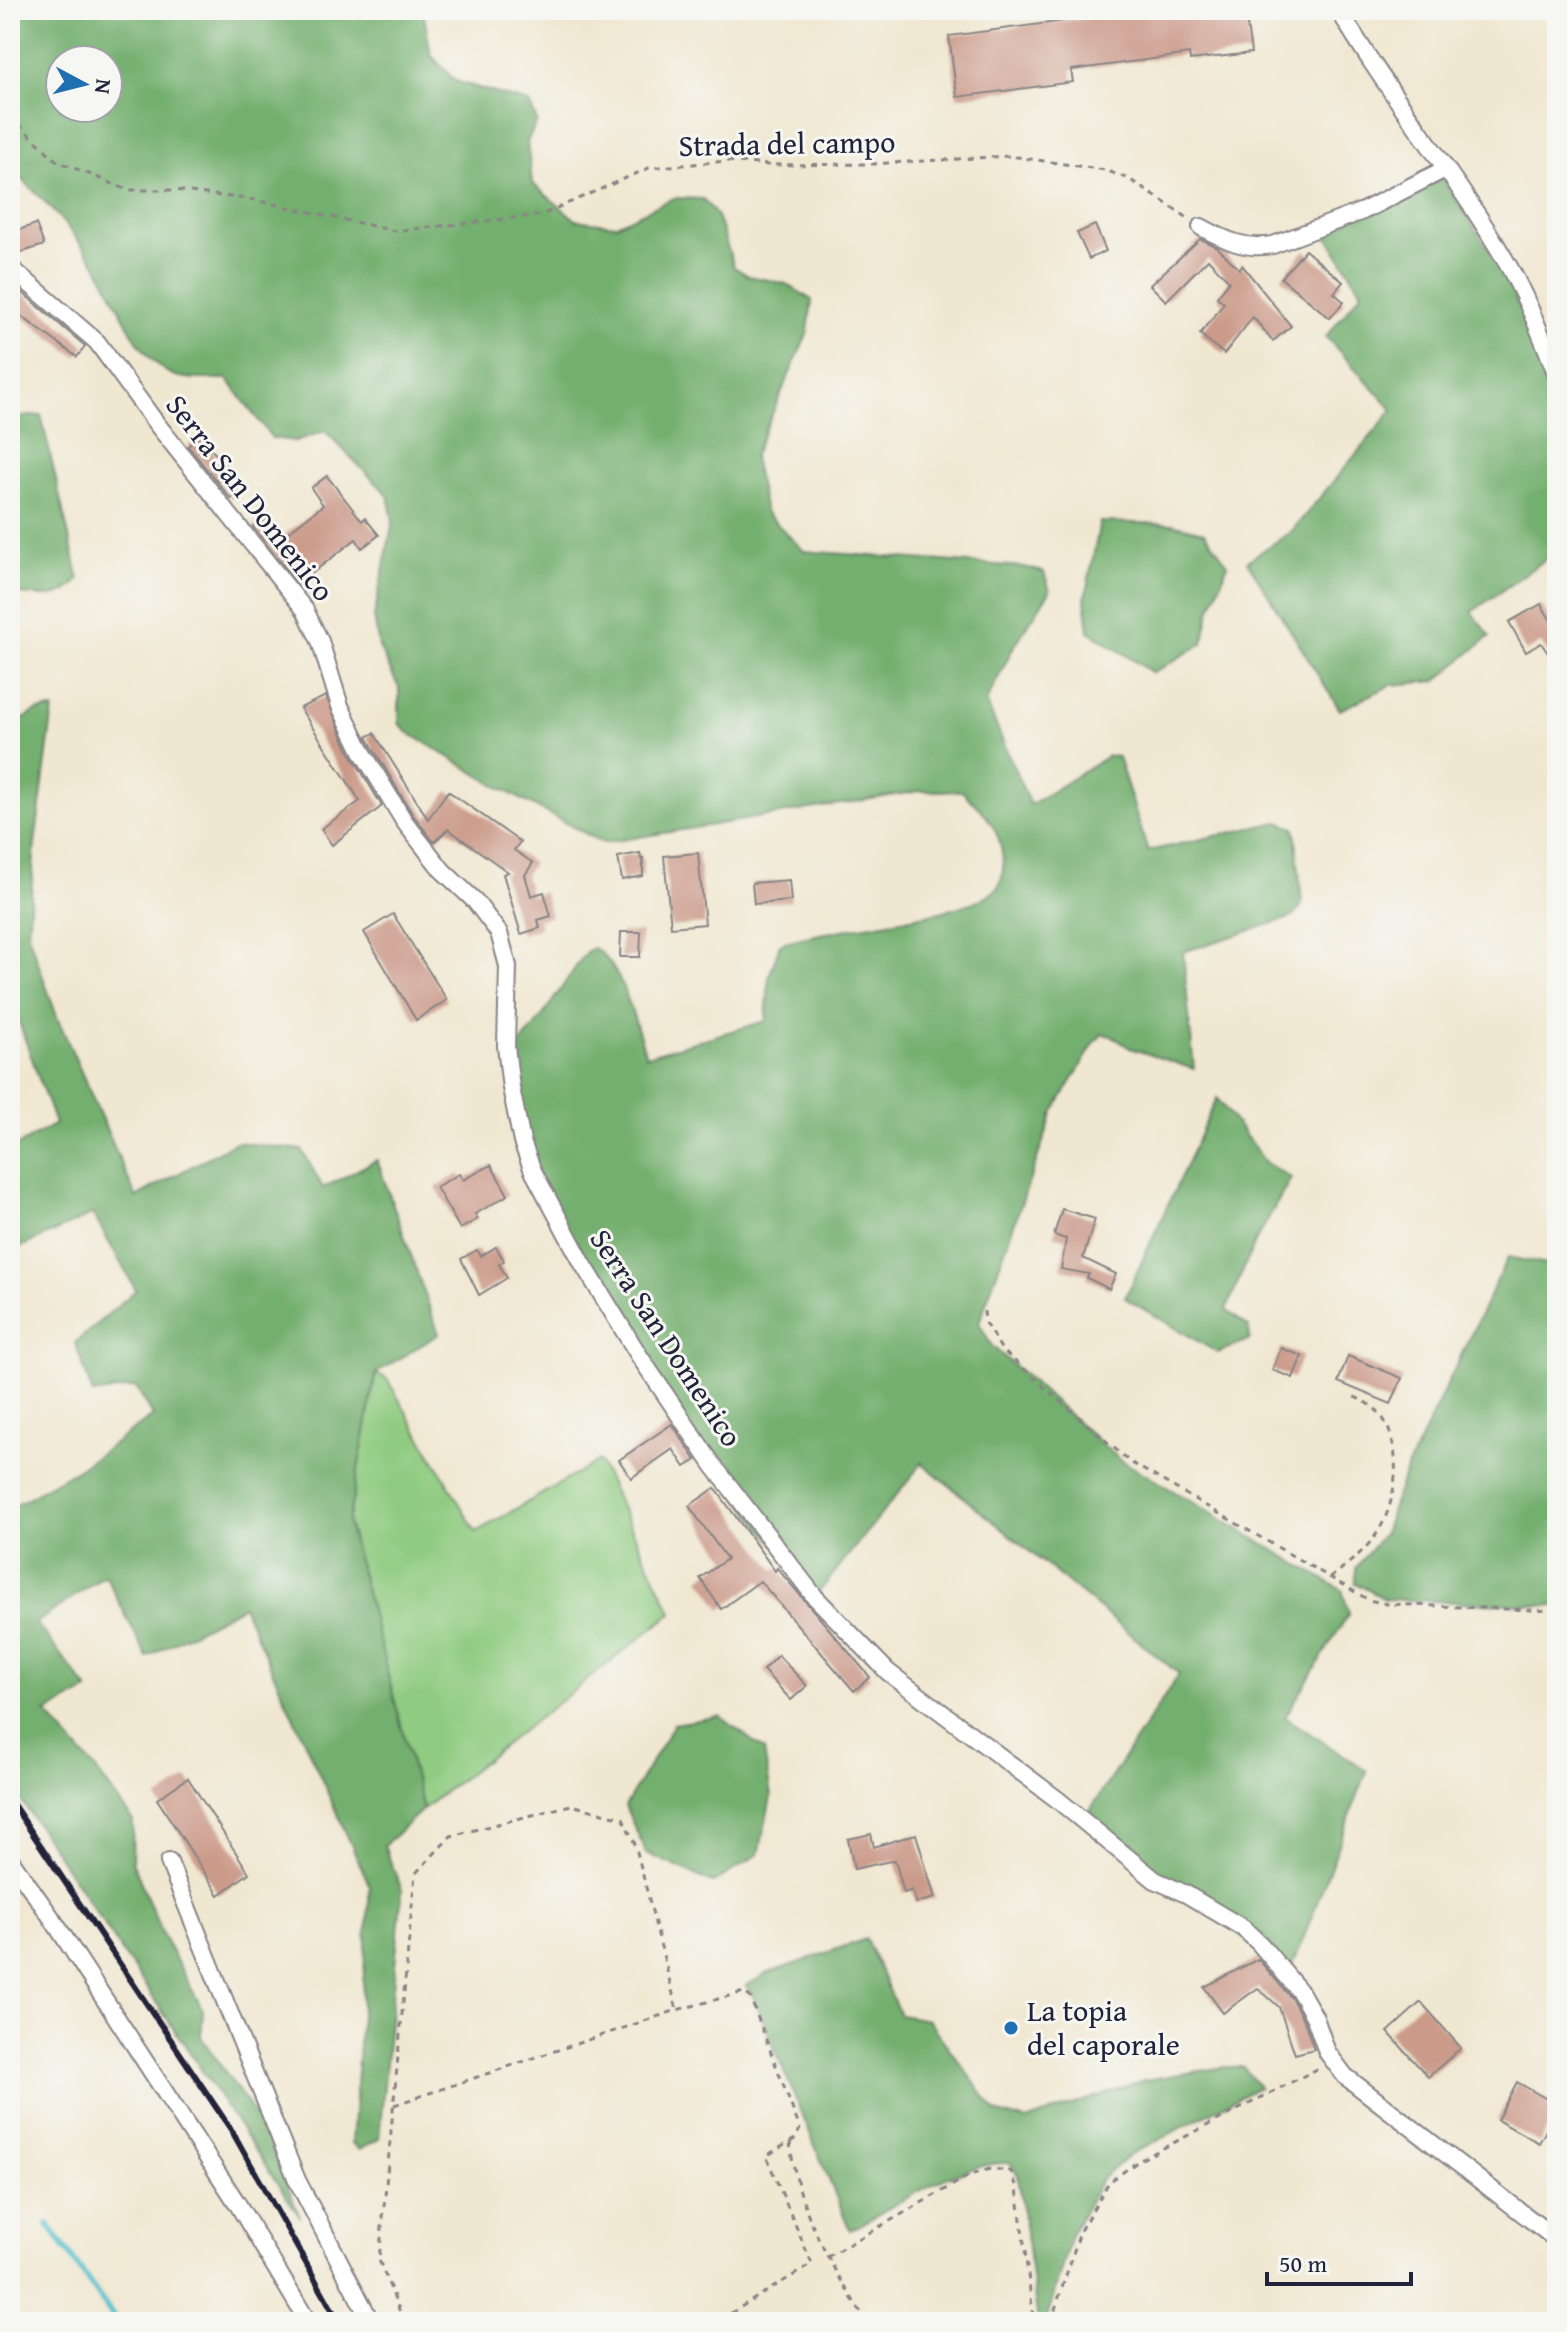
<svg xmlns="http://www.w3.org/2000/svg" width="1567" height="2332" viewBox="0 0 1567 2332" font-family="'Gentium Book Plus',serif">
  <rect width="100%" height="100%" fill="#f6f6f2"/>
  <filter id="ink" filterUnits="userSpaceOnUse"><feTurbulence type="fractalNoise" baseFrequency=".0125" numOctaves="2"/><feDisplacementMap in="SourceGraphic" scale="16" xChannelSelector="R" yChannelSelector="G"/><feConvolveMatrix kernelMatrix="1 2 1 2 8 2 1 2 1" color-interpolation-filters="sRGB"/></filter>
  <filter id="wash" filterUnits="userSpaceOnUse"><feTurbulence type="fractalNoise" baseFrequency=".006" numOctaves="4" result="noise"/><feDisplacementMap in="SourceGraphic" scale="32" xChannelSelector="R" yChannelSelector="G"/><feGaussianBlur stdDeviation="1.8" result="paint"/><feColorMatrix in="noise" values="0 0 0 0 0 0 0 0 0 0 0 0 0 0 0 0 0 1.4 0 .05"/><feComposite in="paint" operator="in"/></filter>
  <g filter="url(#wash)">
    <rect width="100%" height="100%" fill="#f0e7d0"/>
    <!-- green -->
    <polygon fill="#8fcb80" stroke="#58765e" stroke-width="2" points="376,1373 387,1379 476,1532 599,1461 672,1613 423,1809 348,1523"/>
    <!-- forest -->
    <g fill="#73af6e" stroke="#4a6854" stroke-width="2" fill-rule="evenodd">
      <path d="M 10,10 L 423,10 L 431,55 L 455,81 L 529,103 L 537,121 L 527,142 L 532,183 L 576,220 L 616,225 L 674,198 L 703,199 L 717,216 L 734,267 L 749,276 L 786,284 L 812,300 L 808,332 L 753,457 L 765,512 L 804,551 L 1024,567 L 1044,572 L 1050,591 L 1013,648 L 986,702 L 1030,805 L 1108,756 L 1118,757 L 1148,851 L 1278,822 L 1295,828 L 1302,905 L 1293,917 L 1183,952 L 1194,1069 L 1130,1048 L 1112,1036 L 1102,1034 L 1095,1042 L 1054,1111 L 979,1323 L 992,1346 L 1119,1459 L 1342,1590 L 1349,1613 L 1285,1717 L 1367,1771 L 1291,1971 L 1145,1867 L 1086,1816 L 1179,1674 L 922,1463 L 815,1597 L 713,1465 L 533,1171 L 507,1061 L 541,1018 L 586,952 L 593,948 C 621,960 636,1027 646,1056 L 766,1021 L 769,977 L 780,944 C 820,928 978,917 998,887 C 1008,870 1002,839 991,823 C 984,811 971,801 962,791 L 920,791 L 603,843 L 498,787 L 406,731 L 399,723 L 399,688 L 379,647 L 374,617 L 393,521 L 388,495 L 325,431 L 295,441 L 272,438 L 227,379 C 210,378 182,382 167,372 C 131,350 117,294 93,260 C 69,227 41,195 10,169 ZM 60,60 L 108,60 L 108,108 L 60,108 Z"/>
      <polygon points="1441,177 1503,272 1557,390 1557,551 1472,612 1490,636 1436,681 1391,685 1340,710 1247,561 1292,531 1393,410 1326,337 1362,292 1324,231"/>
      <path d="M 41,415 L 79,580 C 57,604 40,595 10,593 L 10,418 Z"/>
      <polygon points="1100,522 1172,524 1204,532 1228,564 1210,611 1203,643 1153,673 1089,631 1085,599"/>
      <polygon points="53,709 35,843 28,934 57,1017 136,1197 236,1142 302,1150 323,1188 377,1160 439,1334 376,1373 348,1523 423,1809 384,1846 402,1890 379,2139 359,2150 352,2143 370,1886 243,1606 147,1657 105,1575 36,1623 88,1690 46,1713 98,1772 133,1821 132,1861 164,1938 203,2010 201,2037 263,2127 300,2217 10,1784 10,1508 78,1469 153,1416 136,1387 93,1394 75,1343 136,1290 93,1214 10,1252 10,1150 55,1124 15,1011 10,1014 10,727 37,711"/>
      <polygon points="1217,1098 1266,1163 1291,1178 1255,1242 1226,1310 1249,1327 1250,1339 1218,1353 1125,1298"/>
      <polygon points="1508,1257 1557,1267 1557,1606 1385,1599 1355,1583 1356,1568 1384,1533 1403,1477"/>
      <polygon points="720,1716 764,1750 771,1797 759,1854 713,1883 646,1853 625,1806 674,1724"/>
      <path d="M 866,1939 L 900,2015 L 928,2020 L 996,2112 L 1026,2121 L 1144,2080 L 1225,2067 L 1243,2067 L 1259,2087 L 1131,2154 L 1101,2180 L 1071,2235 L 1046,2322 L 1038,2322 L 1018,2175 L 1010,2163 C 958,2161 895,2206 850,2230 L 752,1994 L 746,1986 L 766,1974 Z"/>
    </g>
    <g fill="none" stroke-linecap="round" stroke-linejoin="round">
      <!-- stream -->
      <polyline stroke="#51bfc7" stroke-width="6" points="48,2224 117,2322"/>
    </g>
    <g id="blocks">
      <!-- building -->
      <g fill="#cb9a89">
        <polygon points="1147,10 1245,10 1251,53 1190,60 1189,54 1071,70 1073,82 957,97 949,36"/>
        <polygon points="36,224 44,245 10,256 10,233"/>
        <polygon points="1095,225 1106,251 1089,259 1077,233"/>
        <polygon points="1200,239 1217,247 1239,269 1242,265 1291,326 1273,341 1253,317 1224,354 1200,334 1224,303 1217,297 1229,281 1208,259 1166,301 1150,285"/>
        <polygon points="1305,250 1343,282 1334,293 1344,302 1330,318 1281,278"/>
        <polygon points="10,282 85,346 77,357 10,308"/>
        <polygon points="200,436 244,487 231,499 188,446"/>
        <polygon points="327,476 362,521 365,518 379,535 362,548 356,539 298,584 253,527 267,517 282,537 323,505 311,488"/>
        <polygon points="1541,604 1557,631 1557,666 1541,643 1526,652 1509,622"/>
        <polygon points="326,696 348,749 382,806 332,845 321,829 360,801 300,708"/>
        <polygon points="374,733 428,819 448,791 520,842 514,850 533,863 525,875 531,896 544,892 551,916 538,920 540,928 521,934 503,874 508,872 448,829 434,842 413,815 373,748 367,737"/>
        <polygon points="640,853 641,859 643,858 643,876 622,880 618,857"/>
        <polygon points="698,853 705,924 671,927 664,856"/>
        <polygon points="789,880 791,901 754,904 752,883"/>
        <polygon points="393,914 447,1000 416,1020 364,932"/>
        <polygon points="621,932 641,932 640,957 620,957"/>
        <polygon points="491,1165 508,1195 475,1214 478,1219 460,1229 436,1187 459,1174 463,1180"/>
        <polygon points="1062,1209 1095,1219 1083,1258 1116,1274 1109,1289 1087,1278 1089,1274 1061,1269 1066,1239 1054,1235"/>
        <polygon points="496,1247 504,1261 499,1264 507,1278 479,1295 461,1259 477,1250 481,1256"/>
        <polygon points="1281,1348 1302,1356 1293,1378 1272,1370"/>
        <polygon points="1348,1356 1402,1378 1391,1404 1338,1382"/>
        <polygon points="672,1424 696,1460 685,1467 673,1449 631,1478 619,1460"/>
        <polygon points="715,1488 775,1571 777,1568 870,1677 854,1691 760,1581 721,1609 700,1578 727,1559 689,1506"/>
        <polygon points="778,1655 807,1686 791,1700 763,1670"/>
        <polygon points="188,1778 249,1873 219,1895 157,1799"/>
        <polygon points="871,1834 874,1847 916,1834 935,1898 916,1903 912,1890 904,1893 895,1860 854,1869 848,1839"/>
        <polygon points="1258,1959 1292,1999 1305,2023 1314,2049 1295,2054 1279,2007 1258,1988 1223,2013 1204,1987"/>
        <polygon points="1421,2002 1461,2048 1428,2077 1388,2032"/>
        <polygon points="1517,2082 1557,2105 1557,2111 1539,2143 1497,2120"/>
      </g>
    </g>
  </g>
  <g filter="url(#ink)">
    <use href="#blocks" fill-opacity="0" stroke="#898486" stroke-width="2"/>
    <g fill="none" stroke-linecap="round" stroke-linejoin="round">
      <defs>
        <g id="minor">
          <path d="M 1339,10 C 1389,96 1454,172 1504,258 C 1526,295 1541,335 1557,375"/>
          <path d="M 1201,227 C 1225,240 1245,250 1273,245 L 1363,211 L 1445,169"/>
          <polyline points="10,267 97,342 156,423 305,610 320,641 340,706 363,753 404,821 442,870 475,901 499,933 508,966 506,1046 511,1088 522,1142 533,1171 583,1264 640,1357 713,1465 815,1597 888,1672 1058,1800 1155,1880 1186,1894 1243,1928 1260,1944 1301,1993 1315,2018 1327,2052 1345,2076 1557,2240"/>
          <polyline points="10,1859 51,1917 237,2203 308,2322"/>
          <polyline points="169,1862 297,2180 371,2322"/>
        </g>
      </defs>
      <!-- minor casing -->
      <use href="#minor" stroke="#898486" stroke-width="20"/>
      <!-- path -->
      <g stroke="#898486" stroke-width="3" stroke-dasharray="6 6" stroke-linecap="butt">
        <polyline points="10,116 57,161 128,190 174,190 255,200 395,231 541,215 649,168 726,161 768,165 872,164 1010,156 1105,170 1129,179 1188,218"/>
        <polyline points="984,1311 985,1323 1002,1350 1130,1462 1369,1600 1387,1604 1557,1611"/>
        <path d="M 1330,1578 C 1345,1566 1360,1555 1372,1540 C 1396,1511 1404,1453 1384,1420 C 1376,1406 1363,1400 1349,1395"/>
        <polyline points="394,2105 677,2010 744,1992 750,1997 800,2129 795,2139 766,2156 812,2264 716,2322"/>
        <path d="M 790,2142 C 797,2210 831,2266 867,2322"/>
        <polyline points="827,2257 970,2175 990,2169 1011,2171 1017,2188 1034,2322"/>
        <polyline points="404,2322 379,2260 415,1874 451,1836 571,1805 623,1818 635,1844 677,2010"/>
        <polyline points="1051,2322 1081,2229 1109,2182 1140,2160 1319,2068"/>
      </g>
      <!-- minor -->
      <use href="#minor" stroke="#fff" stroke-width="16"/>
      <!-- rail -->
      <polyline stroke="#22223b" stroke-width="6" points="10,1800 232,2131 339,2322"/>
    </g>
  </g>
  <!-- markers -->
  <circle fill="#1f6fb2" stroke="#f6f6f2" stroke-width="3" cx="1011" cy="2028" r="8"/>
  <g text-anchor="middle" stroke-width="6" stroke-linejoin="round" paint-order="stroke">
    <!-- street labels -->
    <g font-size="30" fill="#22223b" stroke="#f6f6f2">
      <text transform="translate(787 144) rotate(-1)" y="10">Strada del campo</text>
      <text transform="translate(250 498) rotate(52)" y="10">Serra San Domenico</text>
      <text transform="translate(666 1338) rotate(57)" y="10">Serra San Domenico</text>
    </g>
    <!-- poi labels -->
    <g font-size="30" fill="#22223b" stroke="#f6f6f2" text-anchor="start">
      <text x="1027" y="2021">La topia<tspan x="1027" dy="34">del caporale</tspan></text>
    </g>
  </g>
  <!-- margin -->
  <rect width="1567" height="2332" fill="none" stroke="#f6f6f2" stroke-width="40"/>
  <!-- north arrow -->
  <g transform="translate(84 84) rotate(97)"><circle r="38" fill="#f6f6f2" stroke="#a1a1a9" stroke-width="2"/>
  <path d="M0-6L14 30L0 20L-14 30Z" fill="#1f6fb2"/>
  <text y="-12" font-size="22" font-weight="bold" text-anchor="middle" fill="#22223b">N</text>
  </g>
  <!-- scale -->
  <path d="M1267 2272v12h144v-12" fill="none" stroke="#22223b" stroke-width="4"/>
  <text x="1279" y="2272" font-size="24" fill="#22223b" stroke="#f6f6f2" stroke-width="6" paint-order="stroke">50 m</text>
</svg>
